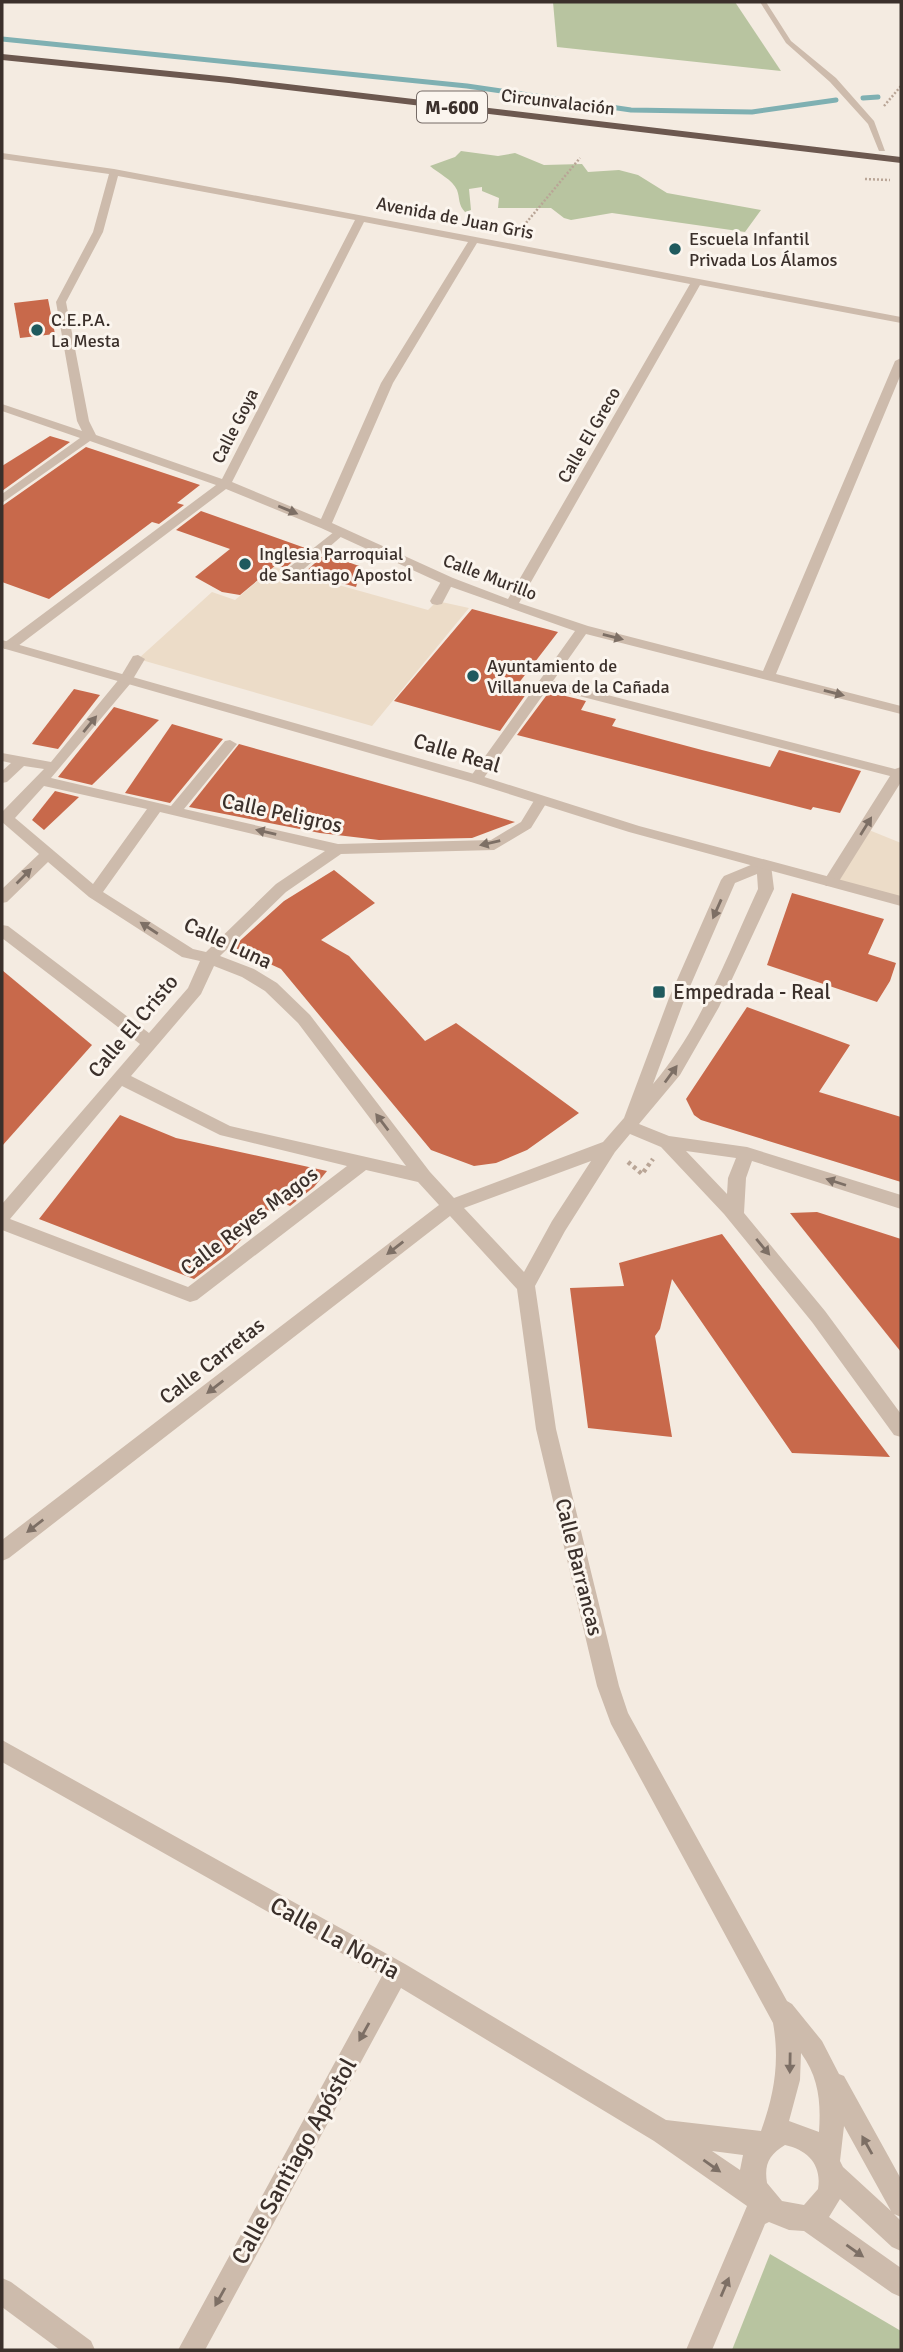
<svg xmlns="http://www.w3.org/2000/svg" width="903" height="2352" viewBox="0 0 903 2352" font-family="Signika,sans-serif">
  <rect width="100%" height="100%" fill="#f4ebe1"/>
  <!-- green -->
  <g fill="#b8c4a0">
    <polygon points="553,2 735,2 781,71 557,47"/>
    <path d="M 461,151 L 498,156 L 515,153 L 544,165 L 582,164 L 588,172 L 619,170 L 638,175 L 667,193 L 761,210 L 745,232 L 612,213 L 571,220 L 564,218 L 551,208 L 498,208 L 499,198 L 482,191 L 482,187 L 469,189 L 471,210 L 465,212 C 458,205 460,198 457,190 C 453,180 438,173 430,166 L 455,157 Z"/>
    <polygon points="770,2254 901,2331 901,2350 732,2350"/>
  </g>
  <!-- plaza -->
  <g fill="#ecdcc8">
    <polygon points="274,567 428,610 437,601 469,608 372,726 138,659 212,592 235,600"/>
    <polygon points="864,828 901,843 901,901 831,882"/>
  </g>
  <g fill="none" stroke-linecap="round" stroke-linejoin="round">
    <!-- stream -->
    <g stroke="#7fb0b2" stroke-width="5">
      <polyline points="2,39 467,86 631,110 752,112 836,100"/>
      <polyline points="863,98 878,97"/>
    </g>
  </g>
  <!-- building -->
  <g fill="#c8694b">
    <polygon points="48,299 55,334 20,338 14,303"/>
    <polygon points="50,436 70,442 2,491 2,466"/>
    <polygon points="86,447 200,485 177,503 184,505 159,524 152,522 49,599 2,582 2,506"/>
    <polygon points="201,511 308,549 285,568 276,565 240,595 222,592 195,577 230,549 176,530"/>
    <polygon points="325,554 362,567 356,587 304,573"/>
    <polygon points="472,609 558,632 518,684 531,687 500,731 394,701"/>
    <polygon points="74,689 100,695 58,749 32,744"/>
    <polygon points="549,692 586,701 581,710 616,719 612,726 702,750 770,767 779,750 861,771 840,813 813,807 811,810 517,735"/>
    <polygon points="114,707 159,720 92,785 58,777"/>
    <polygon points="172,724 223,739 170,803 125,793"/>
    <polygon points="239,744 443,801 515,822 472,838 379,840 320,833 189,807"/>
    <polygon points="55,791 79,797 44,830 32,820"/>
    <polygon points="334,870 375,903 321,940 349,956 425,1041 456,1023 579,1113 527,1150 496,1163 474,1166 431,1150 281,969 233,947 284,901"/>
    <polygon points="792,893 884,919 868,954 896,963 890,981 877,1002 767,965"/>
    <polygon points="2,970 92,1045 2,1146"/>
    <polygon points="747,1007 850,1045 819,1092 901,1117 901,1182 701,1120 694,1115 686,1099"/>
    <polygon points="120,1115 176,1138 327,1171 314,1187 290,1206 284,1203 275,1213 268,1210 230,1252 194,1279 39,1219"/>
    <polygon points="817,1212 901,1239 901,1352 790,1213"/>
    <polygon points="722,1234 890,1457 792,1453 672,1279 660,1329 655,1336 672,1437 588,1428 570,1288 624,1286 619,1263"/>
  </g>
  <g fill="none" stroke-linecap="round" stroke-linejoin="round">
    <!-- path-far1 -->
    <g stroke="#b9a596" stroke-width="2.5" stroke-dasharray="2 2" stroke-linecap="butt">
      <polyline points="884,106 901,86"/>
      <polyline points="865,179 890,180"/>
      <polyline points="521,229 580,158"/>
    </g>
    <!-- path -->
    <polyline stroke="#b9a596" stroke-width="4.5" stroke-dasharray="3.5 3.5" stroke-linecap="butt" points="628,1162 642,1174 653,1159"/>
    <!-- service -->
    <polygon fill="#cdbbac" fill-rule="evenodd" points="760,2 766,2 791,41 836,78 874,121 885,151 879,151 868,124 830,82 786,43"/>
    <!-- pedestrian -->
    <g fill="#cdbbac" fill-rule="evenodd">
      <polygon points="339,528 345,532 343,535 297,575 287,575 287,569"/>
      <polygon points="448,577 454,581 442,604 437,605 432,604 430,601 443,578"/>
      <polygon points="138,655 145,659 130,684 125,685 120,684 118,681 133,656"/>
    </g>
    <!-- minor -->
    <g fill="#cdbbac" fill-rule="evenodd">
      <path d="M 2,153 L 114,169 L 901,317 L 901,323 L 700,285 L 519,603 L 588,626 L 763,671 L 895,361 L 901,358 L 901,374 L 776,674 L 901,706 L 901,714 L 586,634 L 553,681 L 895,769 L 901,767 L 901,782 L 836,886 L 826,886 L 823,882 L 890,776 L 548,688 L 481,782 L 471,782 L 469,779 L 471,776 L 575,631 L 443,584 L 321,528 L 226,489 L 14,649 L 4,649 L 4,643 L 216,485 L 90,441 L 2,503 L 2,494 L 80,438 L 2,411 L 2,404 L 82,431 L 77,421 L 56,302 L 93,232 L 109,174 L 2,159 ZM 118,176 L 355,220 L 222,479 L 96,435 L 89,421 L 66,302 L 103,232 ZM 364,222 L 468,242 L 381,383 L 321,519 L 232,482 ZM 477,243 L 690,284 L 508,599 L 453,578 L 332,523 L 393,383 Z"/>
      <path d="M 125,677 L 132,681 L 130,684 L 51,778 L 171,806 L 225,741 L 230,740 L 237,744 L 184,809 L 338,844 L 491,840 L 521,822 L 535,799 L 545,799 L 547,802 L 531,828 L 494,850 L 341,854 L 286,892 L 220,956 L 254,969 L 277,983 L 310,1015 L 430,1172 L 454,1198 L 603,1142 L 624,1118 L 669,998 L 721,880 L 724,876 L 758,862 L 763,860 L 771,865 L 774,889 L 719,1007 L 680,1075 L 639,1124 L 669,1136 L 747,1147 L 901,1195 L 901,1209 L 752,1161 L 746,1178 L 744,1213 L 825,1311 L 901,1414 L 901,1437 L 894,1435 L 812,1322 L 724,1214 L 661,1147 L 630,1134 L 615,1152 L 565,1231 L 535,1286 L 556,1429 L 619,1686 L 628,1713 L 787,2001 L 792,2004 L 822,2041 L 839,2074 L 844,2076 L 901,2179 L 901,2217 L 894,2214 L 901,2221 L 901,2251 L 892,2247 L 840,2199 L 829,2217 L 901,2268 L 901,2297 L 892,2293 L 804,2231 L 789,2230 L 769,2222 L 765,2224 L 712,2350 L 686,2350 L 747,2206 L 654,2141 L 401,1988 L 205,2350 L 178,2350 L 382,1976 L 2,1762 L 2,1740 L 405,1964 L 666,2120 L 761,2131 C 774,2095 780,2062 773,2023 L 611,1724 L 597,1686 L 536,1429 L 517,1289 L 450,1216 L 9,1558 L 2,1561 L 2,1540 L 439,1205 L 418,1182 L 366,1170 L 197,1300 L 190,1302 L 2,1230 L 2,1204 L 140,1044 L 2,938 L 2,925 L 8,926 L 149,1033 L 188,988 L 200,961 L 182,957 L 89,897 L 48,862 L 7,902 L 2,903 L 2,889 L 39,854 L 2,822 L 2,812 L 44,769 L 24,766 L 7,782 L 2,783 L 2,771 L 11,763 L 2,761 L 2,753 L 51,762 L 120,678 ZM 44,786 L 147,809 L 93,884 L 15,818 ZM 160,812 L 325,851 L 276,884 L 206,952 L 193,949 L 103,892 ZM 757,874 L 758,889 C 728,954 701,1028 653,1084 L 685,998 L 735,883 ZM 214,966 L 242,977 L 265,991 L 298,1023 L 406,1166 L 230,1126 L 131,1076 L 201,994 ZM 122,1086 L 220,1135 L 347,1166 L 188,1287 L 10,1219 ZM 686,1151 L 736,1158 L 728,1178 L 727,1194 ZM 591,1161 L 552,1221 L 524,1272 L 464,1208 ZM 801,2053 C 819,2078 821,2102 819,2132 L 789,2121 L 800,2080 ZM 844,2126 L 891,2211 L 843,2167 L 840,2161 ZM 785,2145 C 808,2150 822,2165 818,2189 L 804,2205 L 782,2201 L 767,2183 C 764,2164 769,2155 785,2145 ZM 712,2151 L 743,2155 L 740,2170 Z"/>
      <polygon points="2,2278 11,2282 91,2341 95,2350 60,2350 2,2307"/>
    </g>
    <!-- tertiary -->
    <polygon fill="#cdbbac" fill-rule="evenodd" points="2,640 481,776 639,826 901,896 901,906 629,832 471,782 2,648"/>
    <!-- trunk -->
    <polygon fill="#6c584f" fill-rule="evenodd" points="2,54 229,77 901,157 901,163 229,83 2,60"/>
  </g>
  <!-- one-way arrows -->
  <defs><path id="oneway-solid" d="M-6-.8H1V-3.2L6.5 0L1 3.2V.8H-6Z" transform="scale(1.75)"/></defs>
  <g fill="#7d6f65">
    <use href="#oneway-solid" transform="translate(288 510) rotate(22)"/>
    <use href="#oneway-solid" transform="translate(613 637) rotate(14)"/>
    <use href="#oneway-solid" transform="translate(834 693) rotate(14)"/>
    <use href="#oneway-solid" transform="translate(90 724) rotate(-51)"/>
    <use href="#oneway-solid" transform="translate(866 826) rotate(-58)"/>
    <use href="#oneway-solid" transform="translate(266 832) rotate(-167)"/>
    <use href="#oneway-solid" transform="translate(490 843) rotate(167)"/>
    <use href="#oneway-solid" transform="translate(24 876) rotate(-45)"/>
    <use href="#oneway-solid" transform="translate(717 909) rotate(114)"/>
    <use href="#oneway-solid" transform="translate(149 928) rotate(-147)"/>
    <use href="#oneway-solid" transform="translate(671 1074) rotate(-54)"/>
    <use href="#oneway-solid" transform="translate(382 1122) rotate(-127)"/>
    <use href="#oneway-solid" transform="translate(836 1182) rotate(-162)"/>
    <use href="#oneway-solid" transform="translate(763 1247) rotate(50)"/>
    <use href="#oneway-solid" transform="translate(395 1248) rotate(142)"/>
    <use href="#oneway-solid" transform="translate(215 1387) rotate(142)"/>
    <use href="#oneway-solid" transform="translate(35 1526) rotate(142)"/>
    <use href="#oneway-solid" transform="translate(364 2032) rotate(119)"/>
    <use href="#oneway-solid" transform="translate(790 2063) rotate(91)"/>
    <use href="#oneway-solid" transform="translate(867 2145) rotate(-119)"/>
    <use href="#oneway-solid" transform="translate(712 2166) rotate(35)"/>
    <use href="#oneway-solid" transform="translate(855 2251) rotate(35)"/>
    <use href="#oneway-solid" transform="translate(725 2287) rotate(-67)"/>
    <use href="#oneway-solid" transform="translate(220 2297) rotate(119)"/>
  </g>
  <!-- markers -->
  <g fill="#1f5a5e" stroke="#fbf5ee" stroke-width="2.5">
    <circle cx="675" cy="249" r="7"/>
    <circle cx="37" cy="330" r="7"/>
    <circle cx="245" cy="564" r="7"/>
    <circle cx="473" cy="676" r="7"/>
    <rect x="652" y="985" width="14" height="14" rx="3.5"/>
  </g>
  <g text-anchor="middle" stroke-width="6" stroke-linejoin="round" paint-order="stroke">
    <!-- far-street labels -->
    <g font-size="18" fill="#3b302b" stroke="#fbf5ee">
      <text transform="translate(558 102) rotate(7)" y="6">Circunvalación</text>
      <text transform="translate(455 218) rotate(11)" y="6">Avenida de Juan Gris</text>
      <text transform="translate(235 426) rotate(-63)" y="6">Calle Goya</text>
      <text transform="translate(589 435) rotate(-60)" y="6">Calle El Greco</text>
      <text transform="translate(490 577) rotate(21)" y="6">Calle Murillo</text>
    </g>
    <!-- far-poi labels -->
    <g font-size="18" fill="#3b302b" stroke="#fbf5ee" text-anchor="start">
      <text x="689" y="245">Escuela Infantil<tspan x="689" dy="21">Privada Los Álamos</tspan></text>
      <text x="51" y="326">C.E.P.A.<tspan x="51" dy="21">La Mesta</tspan></text>
      <text x="259" y="560">Inglesia Parroquial<tspan x="259" dy="21">de Santiago Apostol</tspan></text>
      <text x="487" y="672">Ayuntamiento de<tspan x="487" dy="21">Villanueva de la Cañada</tspan></text>
    </g>
    <!-- shield labels -->
    <rect fill="#fbf5ee" stroke="#756b66" stroke-width="2" x="417" y="91.5" width="70" height="31" rx="5"/>
    <g font-size="19" font-weight="bold" fill="#3b302b">
      <text x="452" y="114">M-600</text>
    </g>
    <!-- street labels -->
    <g font-size="21" fill="#3b302b" stroke="#fbf5ee">
      <text transform="translate(457 753) rotate(17)" y="7">Calle Real</text>
      <text transform="translate(282 813) rotate(12)" y="7">Calle Peligros</text>
      <text transform="translate(228 943) rotate(25)" y="7">Calle Luna</text>
      <text transform="translate(133 1026) rotate(-50)" y="7">Calle El Cristo</text>
      <text transform="translate(249 1221) rotate(-37)" y="7">Calle Reyes Magos</text>
      <text transform="translate(212 1361) rotate(-38)" y="7">Calle Carretas</text>
      <text transform="translate(579 1567) rotate(76)" y="7">Calle Barrancas</text>
    </g>
    <!-- poi labels -->
    <g font-size="21" fill="#3b302b" stroke="#fbf5ee" text-anchor="start">
      <text x="673" y="999">Empedrada - Real</text>
    </g>
    <!-- near-street labels -->
    <g font-size="24" fill="#3b302b" stroke="#fbf5ee">
      <text transform="translate(335 1938) rotate(29)" y="8">Calle La Noria</text>
      <text transform="translate(294 2161) rotate(-61)" y="8">Calle Santiago Apóstol</text>
    </g>
  </g>
  <!-- border -->
  <rect width="903" height="2352" fill="none" stroke="#3b302b" stroke-width="7"/>
</svg>
